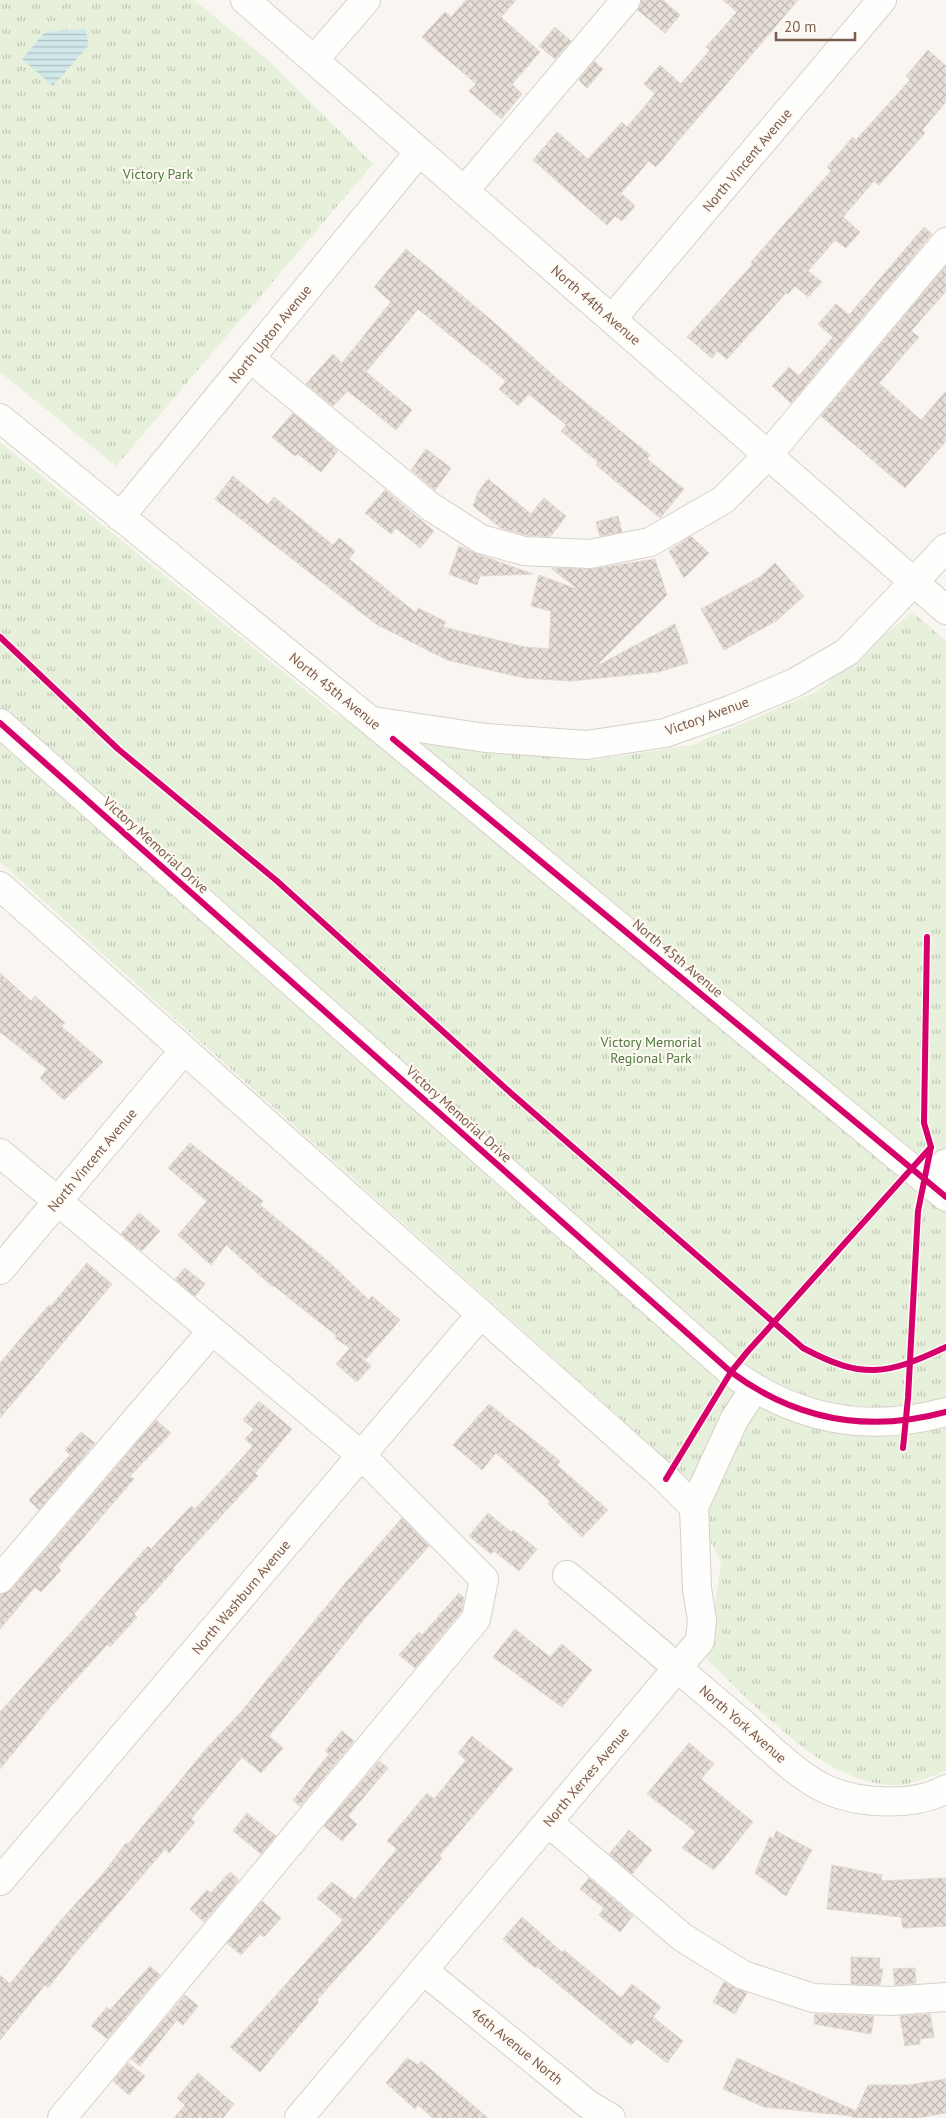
<svg xmlns="http://www.w3.org/2000/svg" width="946" height="2118" viewBox="0 0 946 2118" font-family="'PT Sans',sans-serif">
  <defs>
    <pattern id="park-tufts" width="24" height="20" patternUnits="userSpaceOnUse" patternTransform="scale(1.25)"><rect width="24" height="20" fill="#e7f0db"/><path d="M3 7l-1-3M5 7V3M7 7l1-3M15 17l-1-3M17 17v-4M19 17l1-3" fill="none" stroke="#c0c6b4"/></pattern>
    <pattern id="water-rules" width="6" height="5" patternUnits="userSpaceOnUse" patternTransform="scale(1.25)"><rect width="6" height="5" fill="#d0e8ea"/><path d="M0 2.5h6" fill="none" stroke="#aebfc0"/></pattern>
    <pattern id="building-cross-hatch" width="8" height="8" patternUnits="userSpaceOnUse" patternTransform="scale(1.25)"><rect width="8" height="8" fill="#e6ded7"/><path d="M0 0l8 8M0 8l8-8" fill="none" stroke="#bfb7b1"/></pattern>
  </defs>
  <rect width="100%" height="100%" fill="#f9f5f0"/>
  <!-- park -->
  <g fill="url(#park-tufts)">
    <polygon points="0,0 194,0 270,62 373,164 116,466 0,372"/>
    <path d="M 0,442 L 335,714 L 393,739 L 489,751 L 594,760 L 692,745 L 816,692 L 912,612 L 946,641 L 946,1771 C 931,1776 914,1784 898,1785 C 826,1787 757,1706 707,1660 L 721,1563 L 694,1507 L 655,1449 L 0,862 Z"/>
  </g>
  <!-- water -->
  <polygon fill="url(#water-rules)" points="85,29 89,45 53,86 22,59 45,32"/>
  <!-- building -->
  <g fill="url(#building-cross-hatch)" stroke="#e2d8d2">
    <polygon points="466,0 516,0 501,17 540,52 512,84 522,94 501,119 469,91 476,84 422,37 445,12 451,17"/>
    <polygon points="641,0 663,0 680,15 665,33 638,10"/>
    <polygon points="723,0 798,0 656,167 649,161 621,193 635,206 622,221 615,216 607,225 533,160 557,132 588,159 622,122 627,127 655,94 644,84 660,65 681,84 710,50 706,47 737,12"/>
    <polygon points="555,27 571,41 555,59 539,46"/>
    <polygon points="928,50 946,66 946,102 922,130 925,133 879,185 874,181 843,217 860,232 846,248 835,240 808,271 822,282 808,297 795,286 788,294 786,293 727,359 717,351 712,358 687,337 753,264 751,262 831,171 827,167 853,137 856,140 910,80 906,76"/>
    <polygon points="594,61 603,69 587,88 579,80"/>
    <polygon points="924,227 932,234 791,403 772,386 789,367 799,376 833,337 818,324 836,304 849,315"/>
    <polygon points="406,249 489,318 563,384 650,455 647,459 684,489 660,518 596,465 598,462 561,431 566,425 529,394 518,406 499,389 506,381 418,309 366,372 412,410 396,430 348,391 333,406 306,384 333,354 342,363 391,302 374,287"/>
    <polygon points="946,266 946,291 911,331 919,337 879,383 921,420 946,391 946,441 905,488 821,416"/>
    <polygon points="293,413 338,451 321,472 298,454 295,456 272,437"/>
    <polygon points="426,449 451,468 435,490 411,470"/>
    <polygon points="233,476 268,505 274,497 333,545 339,538 355,551 349,559 416,613 418,608 446,622 443,627 525,647 549,649 551,611 531,606 539,575 579,590 551,568 593,569 655,559 667,595 595,667 675,624 688,663 658,672 571,681 524,678 447,660 376,624 215,499"/>
    <polygon points="488,479 531,514 544,498 566,516 550,537 526,535 501,528 473,506 478,492"/>
    <polygon points="385,490 434,531 420,548 396,528 391,534 365,513"/>
    <polygon points="618,516 622,532 600,536 596,522"/>
    <polygon points="691,536 709,553 684,578 669,551"/>
    <polygon points="459,546 477,554 533,574 480,576 477,585 449,574"/>
    <polygon points="775,563 804,596 776,621 724,650 701,609 760,577"/>
    <polygon points="0,973 31,1001 35,996 65,1023 61,1026 103,1062 64,1100 40,1078 47,1069 0,1032"/>
    <polygon points="190,1143 263,1201 260,1205 329,1262 369,1300 372,1296 400,1320 366,1359 335,1338 337,1336 274,1286 273,1287 226,1245 211,1265 178,1235 207,1201 168,1168"/>
    <polygon points="139,1213 160,1231 142,1251 121,1234"/>
    <polygon points="87,1263 112,1284 0,1418 0,1363 49,1305 51,1306"/>
    <polygon points="185,1268 205,1284 195,1296 175,1279"/>
    <polygon points="350,1348 371,1366 357,1382 336,1364"/>
    <polygon points="259,1401 292,1429 255,1473 258,1476 173,1568 174,1570 134,1614 137,1617 110,1647 108,1644 52,1705 0,1769 0,1712 148,1546 151,1549 191,1506 195,1509 253,1446 245,1439 254,1429 243,1420"/>
    <polygon points="489,1404 560,1461 557,1465 608,1510 582,1537 548,1504 550,1501 496,1453 482,1470 453,1445"/>
    <polygon points="156,1420 171,1433 130,1476 134,1479 58,1567 61,1570 41,1592 35,1587 0,1629 0,1594 12,1589"/>
    <polygon points="81,1432 95,1443 39,1510 29,1500 70,1455 65,1450"/>
    <polygon points="488,1513 511,1532 513,1530 537,1549 519,1571 494,1551 491,1554 469,1536"/>
    <polygon points="402,1518 429,1546 372,1610 269,1736 283,1748 261,1773 242,1757 191,1819 195,1822 169,1853 165,1849 73,1956 48,1988 45,1985 0,2040 0,1975 10,1984 61,1920 102,1875 126,1843 128,1844 206,1749 241,1712 342,1587"/>
    <polygon points="459,1593 464,1598 461,1612 415,1668 399,1655 419,1632 422,1635"/>
    <polygon points="515,1629 550,1657 562,1644 592,1670 562,1707 493,1657"/>
    <polygon points="342,1731 354,1741 300,1806 293,1800 329,1754 325,1751"/>
    <polygon points="472,1736 513,1769 439,1856 442,1858 409,1897 317,2000 319,2002 260,2072 230,2047 343,1920 317,1898 332,1882 355,1900 397,1849 387,1841 427,1793 434,1799 466,1760 458,1753"/>
    <polygon points="689,1743 714,1764 701,1779 753,1822 714,1870 682,1848 696,1832 647,1794"/>
    <polygon points="379,1761 388,1768 348,1816 357,1824 342,1841 324,1826"/>
    <polygon points="247,1813 276,1836 261,1854 233,1831"/>
    <polygon points="629,1830 652,1850 632,1874 609,1854"/>
    <polygon points="776,1831 812,1850 786,1896 755,1873 770,1836 773,1839"/>
    <polygon points="832,1865 882,1875 881,1881 946,1878 946,1926 903,1928 901,1917 827,1909"/>
    <polygon points="230,1872 239,1880 204,1922 190,1909 207,1890 211,1893"/>
    <polygon points="589,1878 633,1916 620,1932 599,1915 604,1908 580,1889"/>
    <polygon points="262,1901 281,1918 264,1937 260,1934 241,1955 227,1943"/>
    <polygon points="522,1917 562,1952 564,1950 621,1998 632,1984 661,2007 653,2017 683,2041 667,2063 637,2039 631,2045 536,1966 535,1968 503,1939"/>
    <polygon points="851,1957 880,1958 879,1969 883,1969 880,1985 851,1984"/>
    <polygon points="150,1966 160,1975 107,2039 91,2026 107,2007 110,2010"/>
    <polygon points="915,1968 916,1983 895,1985 893,1969"/>
    <polygon points="724,1982 747,1993 735,2014 713,2002"/>
    <polygon points="185,1995 198,2006 183,2025 177,2020 140,2066 131,2059"/>
    <polygon points="815,2014 874,2016 871,2034 814,2024"/>
    <polygon points="930,2014 934,2037 920,2039 920,2044 905,2046 900,2016"/>
    <polygon points="407,2058 418,2065 421,2061 488,2118 433,2118 418,2105 415,2109 386,2083"/>
    <polygon points="737,2058 856,2111 868,2085 908,2085 946,2079 946,2113 917,2118 852,2118 853,2116 764,2107 723,2089"/>
    <polygon points="128,2063 145,2076 129,2095 113,2081"/>
    <polygon points="198,2073 234,2104 223,2118 174,2118 185,2105 177,2098"/>
  </g>
  <g fill="none" stroke-linecap="round" stroke-linejoin="round">
    <defs>
      <g id="minor">
        <polyline points="245,0 946,610"/>
        <polyline points="314,60 366,0"/>
        <polyline points="464,191 626,0"/>
        <polyline points="612,319 882,0"/>
        <polyline points="250,358 431,507 481,539 524,551 590,554 650,542 723,500 768,455 946,242"/>
        <polyline points="0,418 393,739 946,1197"/>
        <polyline points="120,517 419,152"/>
        <polyline points="372,721 486,738 587,745 665,733 730,710 794,683 847,652 946,548"/>
        <path d="M 0,723 L 731,1372 C 796,1420 869,1433 946,1412"/>
        <polyline points="0,886 666,1479 694,1507"/>
        <polyline points="0,1153 361,1455 484,1579 476,1619 62,2118"/>
        <polyline points="930,1184 946,1163"/>
        <polyline points="0,1270 184,1050"/>
        <path d="M 567,1575 C 626,1623 683,1673 741,1722 C 765,1743 799,1778 828,1790 C 860,1804 915,1807 946,1789"/>
        <polyline points="0,1579 211,1332"/>
        <polyline points="549,1823 682,1937 743,1975 813,1998 891,2001 946,1997"/>
        <polyline points="0,1881 481,1314"/>
        <polyline points="424,1971 589,2105 611,2118"/>
        <polyline points="299,2118 700,1641 702,1620 697,1589 694,1507 734,1420 754,1389"/>
      </g>
    </defs>
    <!-- minor casing -->
    <use href="#minor" stroke="#d7d1cb" stroke-width="30"/>
    <!-- minor -->
    <use href="#minor" stroke="#fefefd" stroke-width="28"/>
    <defs>
      <g id="cycleway">
        <path d="M 0,637 L 118,749 L 277,881 L 512,1094 L 803,1348 C 863,1380 887,1375 946,1347"/>
        <path d="M 0,723 L 731,1372 C 796,1420 869,1433 946,1412"/>
        <polyline points="393,739 946,1197"/>
        <polyline points="903,1448 908,1398 918,1211 931,1147 924,1123 927,937"/>
        <polyline points="666,1479 731,1372 748,1351 931,1147"/>
      </g>
    </defs>
    <!-- cycleway casing -->
    <use href="#cycleway" stroke="#fffaf3" stroke-width="9"/>
    <!-- cycleway -->
    <use href="#cycleway" stroke="#d6006c" stroke-width="6"/>
  </g>
  <g text-anchor="middle" stroke-width="4" stroke-linejoin="round" paint-order="stroke">
    <!-- street labels -->
    <g font-size="14" fill="#7a5c4d" stroke="#fffaf3">
      <text transform="translate(747 160) rotate(-50)" y="5">North Vincent Avenue</text>
      <text transform="translate(596 305) rotate(41)" y="5">North 44th Avenue</text>
      <text transform="translate(270 334) rotate(-51)" y="5">North Upton Avenue</text>
      <text transform="translate(335 691) rotate(39)" y="5">North 45th Avenue</text>
      <text transform="translate(707 716) rotate(-20)" y="5">Victory Avenue</text>
      <text transform="translate(156 845) rotate(42)" y="5">Victory Memorial Drive</text>
      <text transform="translate(678 958) rotate(40)" y="5">North 45th Avenue</text>
      <text transform="translate(459 1114) rotate(42)" y="5">Victory Memorial Drive</text>
      <text transform="translate(92 1160) rotate(-50)" y="5">North Vincent Avenue</text>
      <text transform="translate(241 1597) rotate(-50)" y="5">North Washburn Avenue</text>
      <text transform="translate(743 1724) rotate(41)" y="5">North York Avenue</text>
      <text transform="translate(586 1777) rotate(-50)" y="5">North Xerxes Avenue</text>
      <text transform="translate(517 2046) rotate(39)" y="5">46th Avenue North</text>
    </g>
    <!-- park labels -->
    <g font-size="14" fill="#537a41" stroke="#fffaf3">
      <text x="158" y="179">Victory Park</text>
      <text x="651" y="1047">Victory Memorial<tspan x="651" dy="16">Regional Park</tspan></text>
    </g>
  </g>
  <!-- scale -->
  <path d="M776 32v8h79v-8" fill="none" stroke="#7a5c4d" stroke-width="2.5"/>
  <text x="784" y="32" font-size="15" fill="#7a5c4d" stroke="#fffaf3" stroke-width="4" paint-order="stroke">20 m</text>
</svg>
